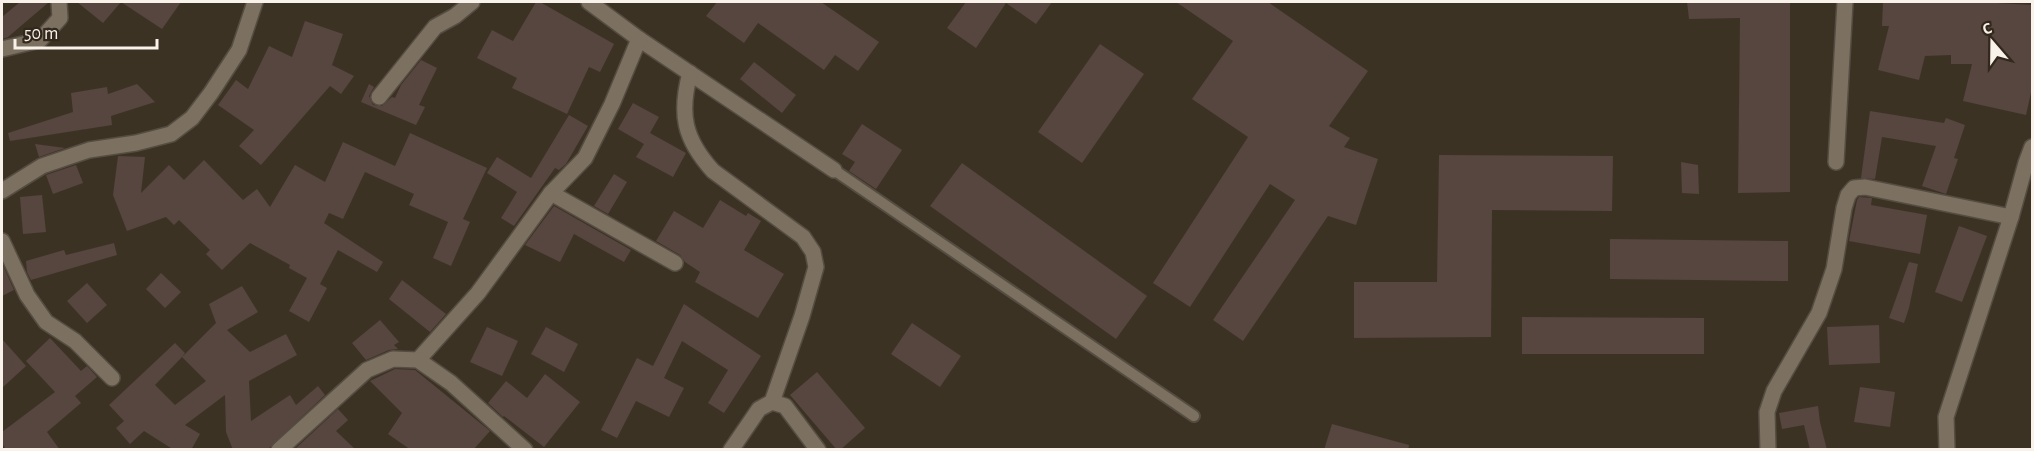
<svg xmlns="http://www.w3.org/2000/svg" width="2034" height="451" viewBox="0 0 2034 451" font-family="'Alegreya Sans',sans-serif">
  <rect width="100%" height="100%" fill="#3c3224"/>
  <!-- building -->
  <g fill="#57453f" fill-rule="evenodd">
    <polygon points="20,2 49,2 8,37 2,39 2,17"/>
    <polygon points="77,2 121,2 103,23"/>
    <polygon points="121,2 181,2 162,29"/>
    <polygon points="536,2 540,2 614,44 600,72 589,67 567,114 512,88 517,78 477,58 492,30 513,41"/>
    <polygon points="717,2 821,2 879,42 858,71 835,55 824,70 758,23 744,43 706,16"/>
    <polygon points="966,2 1052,2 1036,24 1006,3 976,48 947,28"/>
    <polygon points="1176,2 1268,2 1368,71 1329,126 1350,138 1344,147 1378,159 1356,225 1328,216 1243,341 1213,320 1295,200 1270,184 1190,307 1153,283 1248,137 1192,99 1233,41"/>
    <polygon points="1687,2 1790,2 1790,192 1738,193 1740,18 1689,19"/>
    <polygon points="1883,2 1979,2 2032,5 2032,88 2026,115 1963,101 1972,64 1951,64 1951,55 1925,56 1919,80 1878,70 1889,26 1882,26"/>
    <polygon points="305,21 343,34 332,65 354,76 341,94 330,86 261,165 239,146 254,130 218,105 236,80 248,89 269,46 292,57"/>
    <polygon points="1100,44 1144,74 1082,163 1038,132"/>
    <polygon points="421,60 437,68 419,105 425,107 416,125 361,102 369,84 374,87 369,96 373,105 382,106 392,97 395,98 401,85"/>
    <polygon points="754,62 796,95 782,113 740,79"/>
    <polygon points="137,84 155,102 111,116 112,125 10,141 8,133 73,112 71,93 107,87 108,94"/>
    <polygon points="633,103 659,117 650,133 686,153 673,177 636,157 644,144 618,129"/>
    <polygon points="1870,111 1944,123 1946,118 1965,125 1954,158 1958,159 1946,194 1922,186 1936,146 1882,137 1875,179 1861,178"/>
    <polygon points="569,115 588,126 566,164 559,170 555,168 514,226 501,218 517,192 487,173 497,157 531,178"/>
    <polygon points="862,124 902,150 876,189 849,171 855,162 842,154"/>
    <polygon points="410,133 487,168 463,219 470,222 451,266 433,258 448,222 409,205 414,194 365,172 343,219 329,213 324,223 383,262 377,272 338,250 320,284 327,288 309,322 289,311 307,278 289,268 290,265 250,243 222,270 206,254 210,250 179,220 174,225 166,217 127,231 113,195 118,156 145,157 141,193 169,165 184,180 204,160 243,200 257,189 270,207 295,165 325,182 343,142 395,166"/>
    <polygon points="35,144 65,148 39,157"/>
    <polygon points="1439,155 1613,156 1612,211 1492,210 1491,337 1354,338 1354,282 1437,282"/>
    <polygon points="1681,162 1698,165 1699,194 1682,193"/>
    <polygon points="962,163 1147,296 1116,339 930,206"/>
    <polygon points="76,165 83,183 53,194 46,175"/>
    <polygon points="614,174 627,182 608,214 594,206"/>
    <polygon points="42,195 46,232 23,234 20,197"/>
    <polygon points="1859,197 1872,198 1871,205 1927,215 1920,254 1849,241 1857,200"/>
    <polygon points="720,200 746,216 748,213 761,221 744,250 784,274 758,318 695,282 700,272 685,262 680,255 656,241 674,211 703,228"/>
    <polygon points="554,206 631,250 624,262 574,234 560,262 525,245"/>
    <polygon points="1959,226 1987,236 1962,302 1935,292"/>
    <polygon points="1610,239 1788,241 1788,281 1610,279"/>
    <polygon points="114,243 117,255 31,280 27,272 26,261 64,250 66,255"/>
    <polygon points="1909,262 1918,264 1909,308 1904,323 1889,318"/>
    <polygon points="2,263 14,290 2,296"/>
    <polygon points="161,273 181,292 165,308 146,289"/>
    <polygon points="402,280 446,314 430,332 389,299"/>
    <polygon points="87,283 107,305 87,323 67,301"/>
    <path d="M 242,286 L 258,312 L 227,330 L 250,352 L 286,334 L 297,355 L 249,381 L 251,421 L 290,395 L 296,405 L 318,386 L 325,395 L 267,450 L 233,450 L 226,432 L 225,395 L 185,425 L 200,434 L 191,450 L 174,450 L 144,431 L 130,444 L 116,428 L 124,421 L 109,405 L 175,343 L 185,353 L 182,357 L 216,323 L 209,304 ZM 182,357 L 206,381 L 175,405 L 155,385 Z"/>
    <polygon points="684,304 761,356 724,413 708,403 728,370 682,341 664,378 684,388 669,417 636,401 617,438 601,430 637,358 653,366"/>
    <polygon points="1522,317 1704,318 1704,354 1522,354"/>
    <polygon points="380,320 399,342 394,345 398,349 389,350 366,360 352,343"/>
    <polygon points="912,323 961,356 940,387 891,354"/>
    <polygon points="1879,325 1880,363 1829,365 1827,327"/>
    <polygon points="487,327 518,341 502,376 470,362"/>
    <polygon points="546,327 578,344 564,372 531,354"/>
    <polygon points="50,338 81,371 87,366 97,377 75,396 81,403 47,432 60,450 6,450 2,443 2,432 55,392 26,361"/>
    <polygon points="2,339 26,366 2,388"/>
    <polygon points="395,369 415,370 490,431 473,450 411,450 388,434 402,413 370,381"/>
    <polygon points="817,372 865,428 840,450 837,450 790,395"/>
    <polygon points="545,374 580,402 544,447 504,416 503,417 488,403 506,381 527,398"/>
    <polygon points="1860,387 1895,392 1890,427 1854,422"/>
    <polygon points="1818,406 1820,422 1827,450 1810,450 1804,425 1782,429 1779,413"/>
    <polygon points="338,409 348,420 336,431 356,450 295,449"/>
    <polygon points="1332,424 1409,445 1408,450 1324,450"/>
  </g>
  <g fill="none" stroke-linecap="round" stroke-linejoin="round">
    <defs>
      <polyline id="service" points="834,170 1194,416"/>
      <g id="minor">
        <polyline points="589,2 639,39 834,170"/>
        <polyline points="2,49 40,40 60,18 59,2"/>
        <path d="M 690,73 C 679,114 684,139 713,171 L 803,237 L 813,252 L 816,267 L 802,316 L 772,402"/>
        <polyline points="379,97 435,27 455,16 472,2"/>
        <polyline points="1836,162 1845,2"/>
        <polyline points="2,191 42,166 89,150 136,143 171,134 192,118 211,93 239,50 255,2"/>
        <polyline points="551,193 675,263"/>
        <polyline points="2,241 27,295 46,322 75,341 112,378"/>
        <polyline points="418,360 478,293 551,193 585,158 612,104 639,39"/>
        <polyline points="279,450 367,370 393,359 418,360 451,383 525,450"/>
        <polyline points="731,450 759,409 772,402 785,406 818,450"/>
        <polyline points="1768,450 1767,412 1774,391 1819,313 1834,269 1844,208 1848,195 1854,188 1865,187 2011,217"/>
        <polyline points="1947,450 1946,417 2011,217 2026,163 2032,147"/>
      </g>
    </defs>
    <!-- service casing -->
    <use href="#service" stroke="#564d42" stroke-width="14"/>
    <!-- minor casing -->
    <use href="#minor" stroke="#564d42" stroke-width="18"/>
    <!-- service -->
    <use href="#service" stroke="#7c7061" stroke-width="10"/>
    <!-- minor -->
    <use href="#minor" stroke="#7c7061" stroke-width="15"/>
  </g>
  <!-- border -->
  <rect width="2034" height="451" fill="none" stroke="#f9f2ea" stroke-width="6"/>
  <!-- north arrow -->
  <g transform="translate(1992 42) rotate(340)" stroke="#32281b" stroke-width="4.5" paint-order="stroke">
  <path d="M0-4.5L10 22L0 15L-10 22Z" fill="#f9f2ea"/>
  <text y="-9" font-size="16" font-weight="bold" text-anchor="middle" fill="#f9f2ea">С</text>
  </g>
  <!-- scale -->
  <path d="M15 39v9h142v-9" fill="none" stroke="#f9f2ea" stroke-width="3"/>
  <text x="24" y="39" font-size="18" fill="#f9f2ea" stroke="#32281b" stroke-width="4.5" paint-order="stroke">50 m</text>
</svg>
